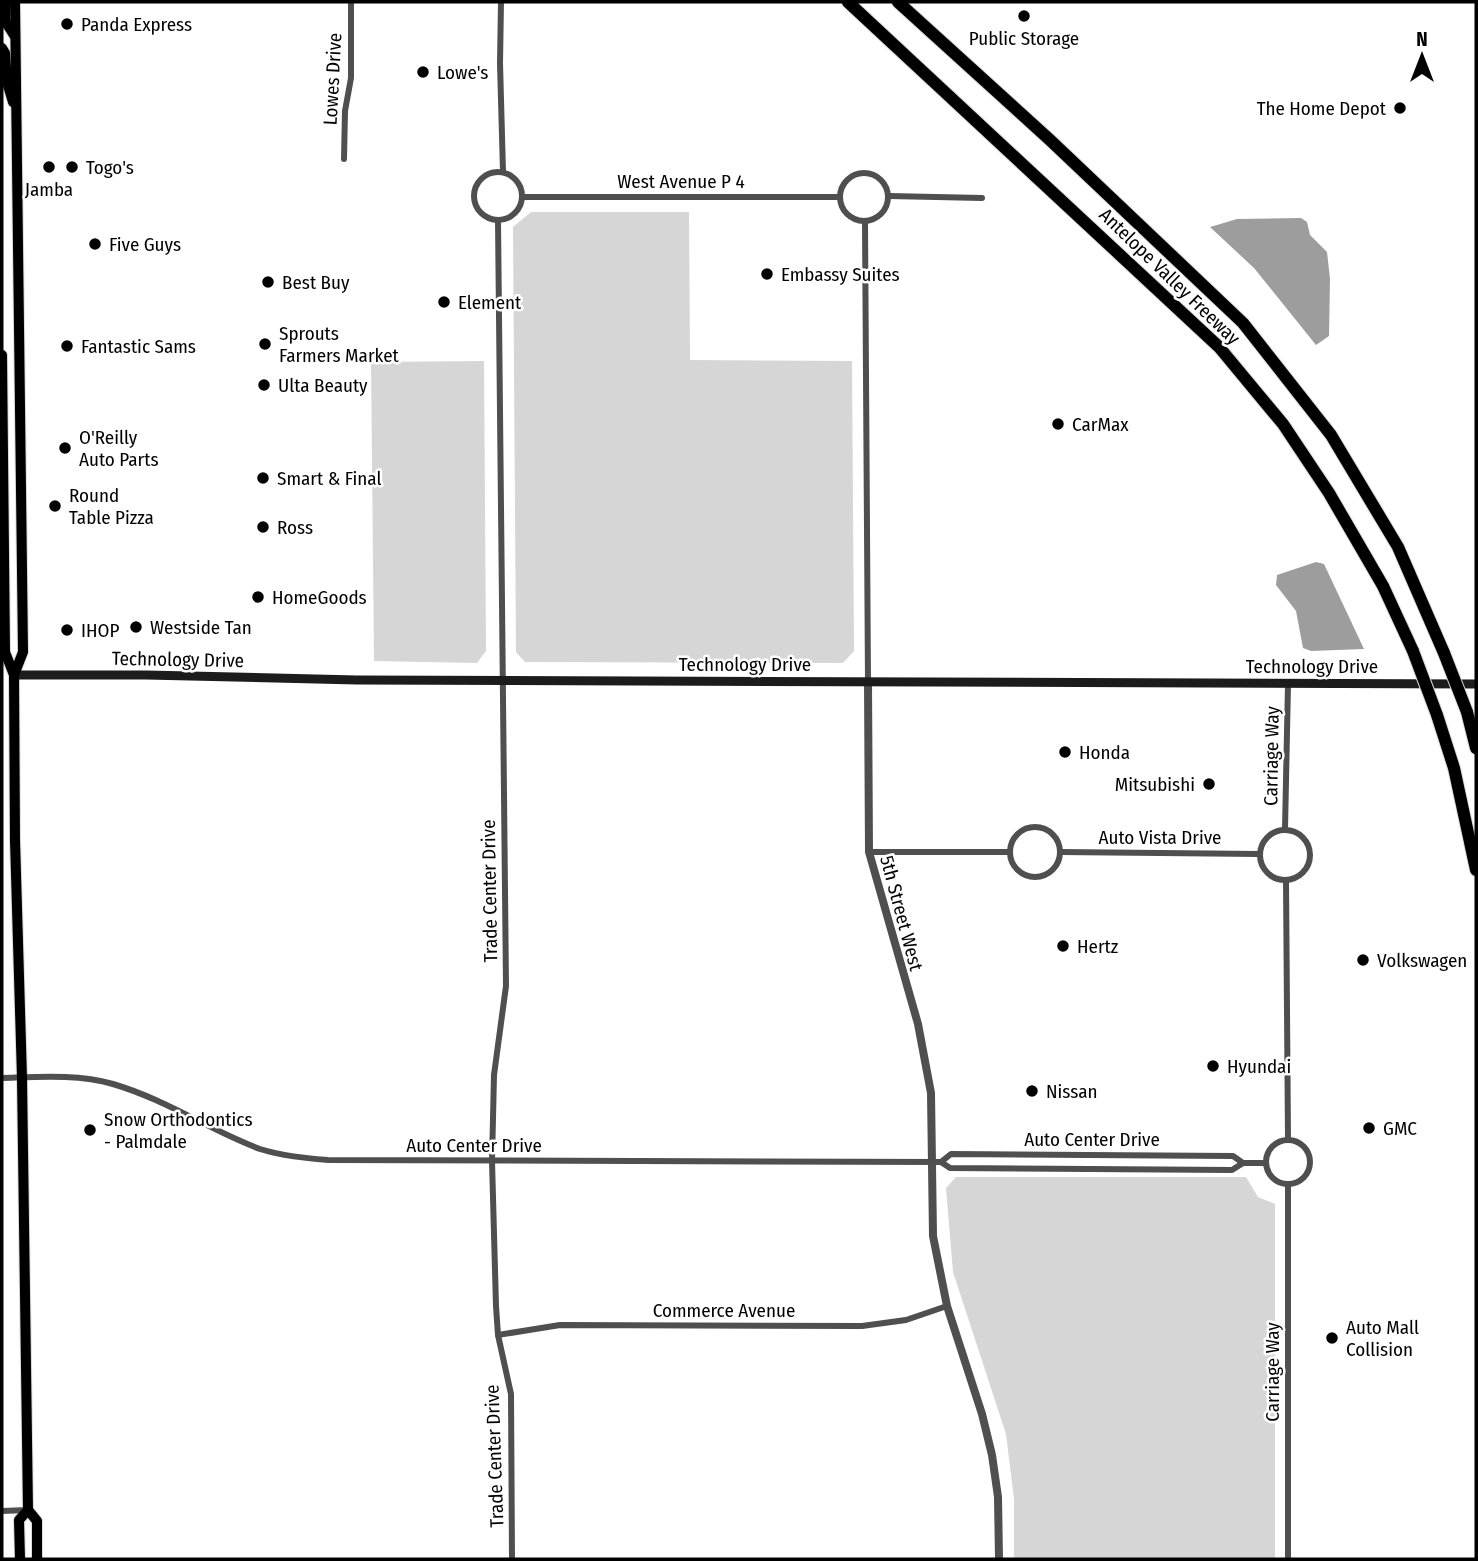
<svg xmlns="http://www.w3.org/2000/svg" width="1478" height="1561" viewBox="0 0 1478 1561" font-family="'Fira Sans Condensed',sans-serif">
  <rect width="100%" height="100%" fill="#fff"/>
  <!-- green -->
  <g fill="#d6d6d6">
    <polygon points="531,212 689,212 690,360 852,361 854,651 843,663 525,662 516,652 513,227"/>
    <polygon points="484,361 486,651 477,663 374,661 371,362"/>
    <polygon points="956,1177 1246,1177 1258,1197 1275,1204 1275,1559 1014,1559 1014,1499 1006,1434 953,1272 946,1188"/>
  </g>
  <!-- water -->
  <g fill="#9d9d9d">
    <polygon points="1301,218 1307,222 1310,235 1327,252 1330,279 1329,336 1316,345 1254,268 1210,227 1237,219"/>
    <polygon points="1316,562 1324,564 1364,649 1311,651 1303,648 1296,611 1276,585 1277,575"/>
  </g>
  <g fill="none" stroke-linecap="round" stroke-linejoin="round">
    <defs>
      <g id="primary">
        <polyline points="5,2 5,21 14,35"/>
        <polyline points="15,2 23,652 14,675 15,840 22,1078 28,1510 37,1521 37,1559"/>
        <polyline points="2,48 5,53 7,82 13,102"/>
        <polyline points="2,355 5,652 14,675"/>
        <polyline points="20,1559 19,1520 28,1510"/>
      </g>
      <g id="motorway">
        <polyline points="848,2 1219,347 1283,424 1329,493 1383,586 1413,651"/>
        <polyline points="898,2 1050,140 1243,323 1331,435 1398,547 1444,653"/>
        <polyline points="1467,712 1476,748"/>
        <polyline points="1437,715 1454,768 1476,870"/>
      </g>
    </defs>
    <!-- primary casing -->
    <use href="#primary" stroke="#dbdbdb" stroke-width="12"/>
    <!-- motorway casing -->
    <use href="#motorway" stroke="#dbdbdb" stroke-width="14"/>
    <!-- minor -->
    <g stroke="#4f4f4f" stroke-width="6">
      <polyline points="501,2 500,63 503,172"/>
      <polyline points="344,159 345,111 351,78 351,2"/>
      <circle cx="498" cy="196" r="24"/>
      <circle cx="864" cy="197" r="24"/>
      <polyline points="889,196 982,198"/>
      <polyline points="522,197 839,197"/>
      <polyline points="498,220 506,986 494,1075 492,1161 496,1306 498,1335 511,1394 512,1559"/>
      <polyline points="865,222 868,682"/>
      <circle cx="1035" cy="852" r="25"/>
      <polyline points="1285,829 1288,684"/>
      <circle cx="1285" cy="855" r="25"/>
      <polyline points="869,852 1009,852"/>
      <polyline points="1060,852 1259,854"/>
      <polyline points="1286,881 1288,1139"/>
      <path d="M 2,1078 C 38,1077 78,1074 113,1084 C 167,1100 209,1130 260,1149 C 282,1156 305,1158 328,1160 L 941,1162 L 950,1168 L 1232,1170 L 1243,1163 L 1265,1163"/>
      <circle cx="1288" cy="1162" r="22"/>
      <polyline points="941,1162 951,1154 1233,1156 1243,1163"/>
      <polyline points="498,1335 560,1325 862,1326 906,1320 947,1306"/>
      <polyline points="2,1511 28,1510"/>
      <polyline points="1288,1559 1288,1185"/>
    </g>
    <!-- tertiary -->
    <polyline stroke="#4f4f4f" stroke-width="8" points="868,682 869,852 918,1024 931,1093 933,1236 947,1306 982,1414 992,1455 998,1497 999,1559"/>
    <!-- secondary -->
    <polyline stroke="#1c1c1c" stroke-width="9" points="14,675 146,675 357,680 1476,684"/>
    <!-- primary -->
    <use href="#primary" stroke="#000" stroke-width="10"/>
    <!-- motorway -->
    <use href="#motorway" stroke="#000" stroke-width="12"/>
    <defs>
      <g id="motorway-bridge">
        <polyline points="1413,651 1437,715"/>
        <polyline points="1444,653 1467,712"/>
      </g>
    </defs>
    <!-- motorway-bridge casing -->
    <use href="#motorway-bridge" stroke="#dbdbdb" stroke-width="14" stroke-linecap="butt"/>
    <!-- motorway-bridge -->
    <use href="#motorway-bridge" stroke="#000" stroke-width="12"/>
  </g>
  <!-- markers -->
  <g fill="#000" stroke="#fff" stroke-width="2.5">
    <circle cx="1024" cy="16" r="7"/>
    <circle cx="67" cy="24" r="7"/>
    <circle cx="423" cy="72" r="7"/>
    <circle cx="1400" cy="108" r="7"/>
    <circle cx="49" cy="167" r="7"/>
    <circle cx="72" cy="167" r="7"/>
    <circle cx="95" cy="244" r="7"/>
    <circle cx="767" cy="274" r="7"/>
    <circle cx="268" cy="282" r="7"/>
    <circle cx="444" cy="302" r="7"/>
    <circle cx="265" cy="344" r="7"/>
    <circle cx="67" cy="346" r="7"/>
    <circle cx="264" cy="385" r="7"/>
    <circle cx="1058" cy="424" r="7"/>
    <circle cx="65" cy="448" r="7"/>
    <circle cx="263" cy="478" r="7"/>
    <circle cx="55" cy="506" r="7"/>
    <circle cx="263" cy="527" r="7"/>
    <circle cx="258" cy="597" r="7"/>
    <circle cx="136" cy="627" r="7"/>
    <circle cx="67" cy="630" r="7"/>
    <circle cx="1065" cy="752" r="7"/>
    <circle cx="1209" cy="784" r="7"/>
    <circle cx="1063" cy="946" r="7"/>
    <circle cx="1363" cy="960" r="7"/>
    <circle cx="1213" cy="1066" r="7"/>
    <circle cx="1032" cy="1091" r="7"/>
    <circle cx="1369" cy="1128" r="7"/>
    <circle cx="90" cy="1130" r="7"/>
    <circle cx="1332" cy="1338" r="7"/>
  </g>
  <g text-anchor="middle" stroke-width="5" stroke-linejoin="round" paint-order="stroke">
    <!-- poi labels -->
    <g font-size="19" fill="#000" stroke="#fff" text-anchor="start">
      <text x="81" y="31">Panda Express</text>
      <text x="1024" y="45" text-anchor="middle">Public Storage</text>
      <text x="437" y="79">Lowe's</text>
      <text x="1386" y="115" text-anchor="end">The Home Depot</text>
      <text x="86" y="174">Togo's</text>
      <text x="49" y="196" text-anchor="middle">Jamba</text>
      <text x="109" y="251">Five Guys</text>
      <text x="781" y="281">Embassy Suites</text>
      <text x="282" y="289">Best Buy</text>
      <text x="458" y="309">Element</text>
      <text x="279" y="340">Sprouts<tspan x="279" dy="22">Farmers Market</tspan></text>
      <text x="81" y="353">Fantastic Sams</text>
      <text x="278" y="392">Ulta Beauty</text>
      <text x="1072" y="431">CarMax</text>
      <text x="79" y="444">O'Reilly<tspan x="79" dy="22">Auto Parts</tspan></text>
      <text x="277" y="485">Smart &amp; Final</text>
      <text x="69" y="502">Round<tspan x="69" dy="22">Table Pizza</tspan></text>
      <text x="277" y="534">Ross</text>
      <text x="272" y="604">HomeGoods</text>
      <text x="150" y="634">Westside Tan</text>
      <text x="81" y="637">IHOP</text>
      <text x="1079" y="759">Honda</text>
      <text x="1195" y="791" text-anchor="end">Mitsubishi</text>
      <text x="1077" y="953">Hertz</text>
      <text x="1377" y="967">Volkswagen</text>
      <text x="1227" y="1073">Hyundai</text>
      <text x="1046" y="1098">Nissan</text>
      <text x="104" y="1126">Snow Orthodontics<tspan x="104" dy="22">- Palmdale</tspan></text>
      <text x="1383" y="1135">GMC</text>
      <text x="1346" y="1334">Auto Mall<tspan x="1346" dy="22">Collision</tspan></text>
    </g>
    <!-- street labels -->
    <g font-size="19" fill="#000" stroke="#fff">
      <text transform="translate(332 79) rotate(-87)" y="7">Lowes Drive</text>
      <text x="681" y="188">West Avenue P 4</text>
      <text transform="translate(1170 276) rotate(44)" y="7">Antelope Valley Freeway</text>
      <text transform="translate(178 659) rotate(1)" y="7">Technology Drive</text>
      <text x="745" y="671">Technology Drive</text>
      <text x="1312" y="673">Technology Drive</text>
      <text transform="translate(1271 756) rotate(-89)" y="7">Carriage Way</text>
      <text x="1160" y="844">Auto Vista Drive</text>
      <text transform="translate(489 891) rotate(-91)" y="7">Trade Center Drive</text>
      <text transform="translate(902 913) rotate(75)" y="7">5th Street West</text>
      <text x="1092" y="1146">Auto Center Drive</text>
      <text x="474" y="1152">Auto Center Drive</text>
      <text x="724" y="1317">Commerce Avenue</text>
      <text transform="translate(1272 1372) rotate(-90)" y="7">Carriage Way</text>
      <text transform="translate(494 1456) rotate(-92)" y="7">Trade Center Drive</text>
    </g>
  </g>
  <!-- border -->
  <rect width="1478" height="1561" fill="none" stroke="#000000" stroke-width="7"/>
  <!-- north arrow -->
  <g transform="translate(1422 56)" stroke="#ffffff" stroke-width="5" paint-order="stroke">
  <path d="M0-5L12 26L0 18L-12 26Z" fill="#000000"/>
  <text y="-10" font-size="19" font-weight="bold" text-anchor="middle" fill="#000000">N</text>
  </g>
</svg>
